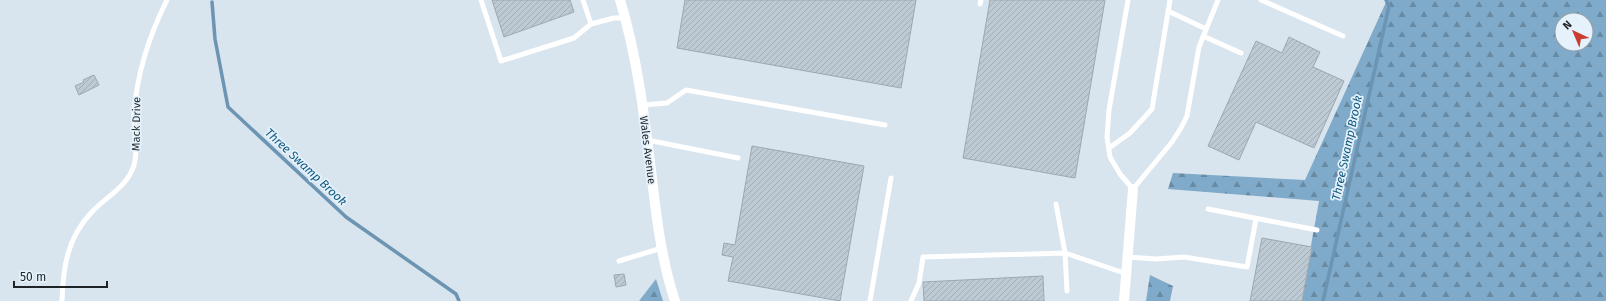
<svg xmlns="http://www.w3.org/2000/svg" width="1606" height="301" viewBox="0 0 1606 301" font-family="'Fira Sans',sans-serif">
  <defs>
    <pattern id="forest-firs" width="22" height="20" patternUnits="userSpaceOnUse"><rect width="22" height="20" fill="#80aac9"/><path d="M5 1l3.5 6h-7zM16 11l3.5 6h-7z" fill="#688aa3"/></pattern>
    <pattern id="building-hatch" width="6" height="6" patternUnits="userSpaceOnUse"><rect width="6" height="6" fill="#bdcad3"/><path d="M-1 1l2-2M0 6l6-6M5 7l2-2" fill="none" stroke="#a2adb5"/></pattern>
  </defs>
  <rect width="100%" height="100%" fill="#d8e4ee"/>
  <!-- forest -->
  <g fill="url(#forest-firs)" fill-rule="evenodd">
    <path d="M 1387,0 L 1606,0 L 1606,301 L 1301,301 L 1319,201 L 1168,189 L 1173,173 L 1305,180 ZM 1562,20 L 1586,20 L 1586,44 L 1562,44 Z"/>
    <polygon points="1150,275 1173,286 1170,301 1146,301"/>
    <polygon points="656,279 663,301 639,301"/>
  </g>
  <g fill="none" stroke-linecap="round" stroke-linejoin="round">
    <!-- stream -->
    <g stroke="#6b95b3" stroke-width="3.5">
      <polyline points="212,2 215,39 228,107 346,217 456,294 459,301"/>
      <polyline points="1323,301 1389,6 1386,0"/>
    </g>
  </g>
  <!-- building -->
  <g fill="url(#building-hatch)" stroke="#9ca8b1">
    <polygon points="492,0 570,0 574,12 504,37"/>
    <polygon points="685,0 916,0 901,88 677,48"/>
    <polygon points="990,0 1105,0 1075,178 963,158"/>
    <polygon points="1289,37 1320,52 1313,67 1344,81 1314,148 1256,122 1239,160 1208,146 1256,41 1282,53"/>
    <polygon points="94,75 99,85 79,95 75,86 84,82 83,80"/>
    <polygon points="752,146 864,166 840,301 728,281 733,257 722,255 724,243 735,245"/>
    <polygon points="1262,238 1312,247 1302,301 1250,301"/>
    <polygon points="624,274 626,285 616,287 614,275"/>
    <polygon points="1043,276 1044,301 924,301 923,282"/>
  </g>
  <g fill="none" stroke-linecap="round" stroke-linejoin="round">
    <!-- service -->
    <g stroke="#fff" stroke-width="5">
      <polyline points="481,0 501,61 574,38 591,24 614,18 625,18"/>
      <polyline points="583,0 591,24"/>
      <polyline points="1128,0 1109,110 1107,137 1110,157 1120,174 1133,189 1172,142 1181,128 1187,116 1199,47 1218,0"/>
      <polyline points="1261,0 1343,36"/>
      <polyline points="980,4 981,0"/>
      <polyline points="1168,11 1206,29"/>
      <polyline points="1203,36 1241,53"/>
      <polyline points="643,105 667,103 686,90 885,125"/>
      <polyline points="647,140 738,158"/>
      <polyline points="1109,148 1130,133 1152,109 1170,0"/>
      <polyline points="1056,204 1065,253 1067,291"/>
      <polyline points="1208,209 1317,230"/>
      <polyline points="1128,257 1156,259 1184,257 1247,267 1256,219"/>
      <polyline points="619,261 662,248"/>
      <path d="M 62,301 C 63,268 67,239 90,214 C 105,197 127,188 134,165 C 139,148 133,130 134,113 C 137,73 149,36 167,0"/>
      <polyline points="870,301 891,178"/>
      <polyline points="911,301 919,283 923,257 1065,253 1127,274"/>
    </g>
    <!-- minor -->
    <g stroke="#fff" stroke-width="10">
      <path d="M 620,0 C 637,56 644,113 651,170 C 656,214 661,259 675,301"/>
      <polyline points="1124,301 1133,189"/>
    </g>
  </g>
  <g text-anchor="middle" stroke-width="3.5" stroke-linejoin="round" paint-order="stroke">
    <!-- street labels -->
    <g font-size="11" fill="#1e2326" stroke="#e5f2fb">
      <text transform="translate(136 124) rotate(-89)" y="4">Mack Drive</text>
      <text transform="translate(648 150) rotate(83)" y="4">Wales Avenue</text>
    </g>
    <!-- water labels -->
    <g font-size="12" font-style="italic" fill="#105981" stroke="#e5f2fb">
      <text transform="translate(1347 148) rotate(-78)" y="4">Three Swamp Brook</text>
      <text transform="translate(306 167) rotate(43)" y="4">Three Swamp Brook</text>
    </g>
  </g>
  <!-- north arrow -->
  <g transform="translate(1574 32) rotate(316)"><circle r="19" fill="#e5f2fb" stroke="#959fa6"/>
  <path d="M0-3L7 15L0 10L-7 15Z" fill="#ca3d2e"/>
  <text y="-6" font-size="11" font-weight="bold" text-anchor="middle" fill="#1e2326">N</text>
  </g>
  <!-- scale -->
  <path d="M14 281v6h93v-6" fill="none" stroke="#1e2326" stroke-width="2"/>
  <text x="20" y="281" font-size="12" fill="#1e2326" stroke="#e5f2fb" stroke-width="3" paint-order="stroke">50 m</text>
</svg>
